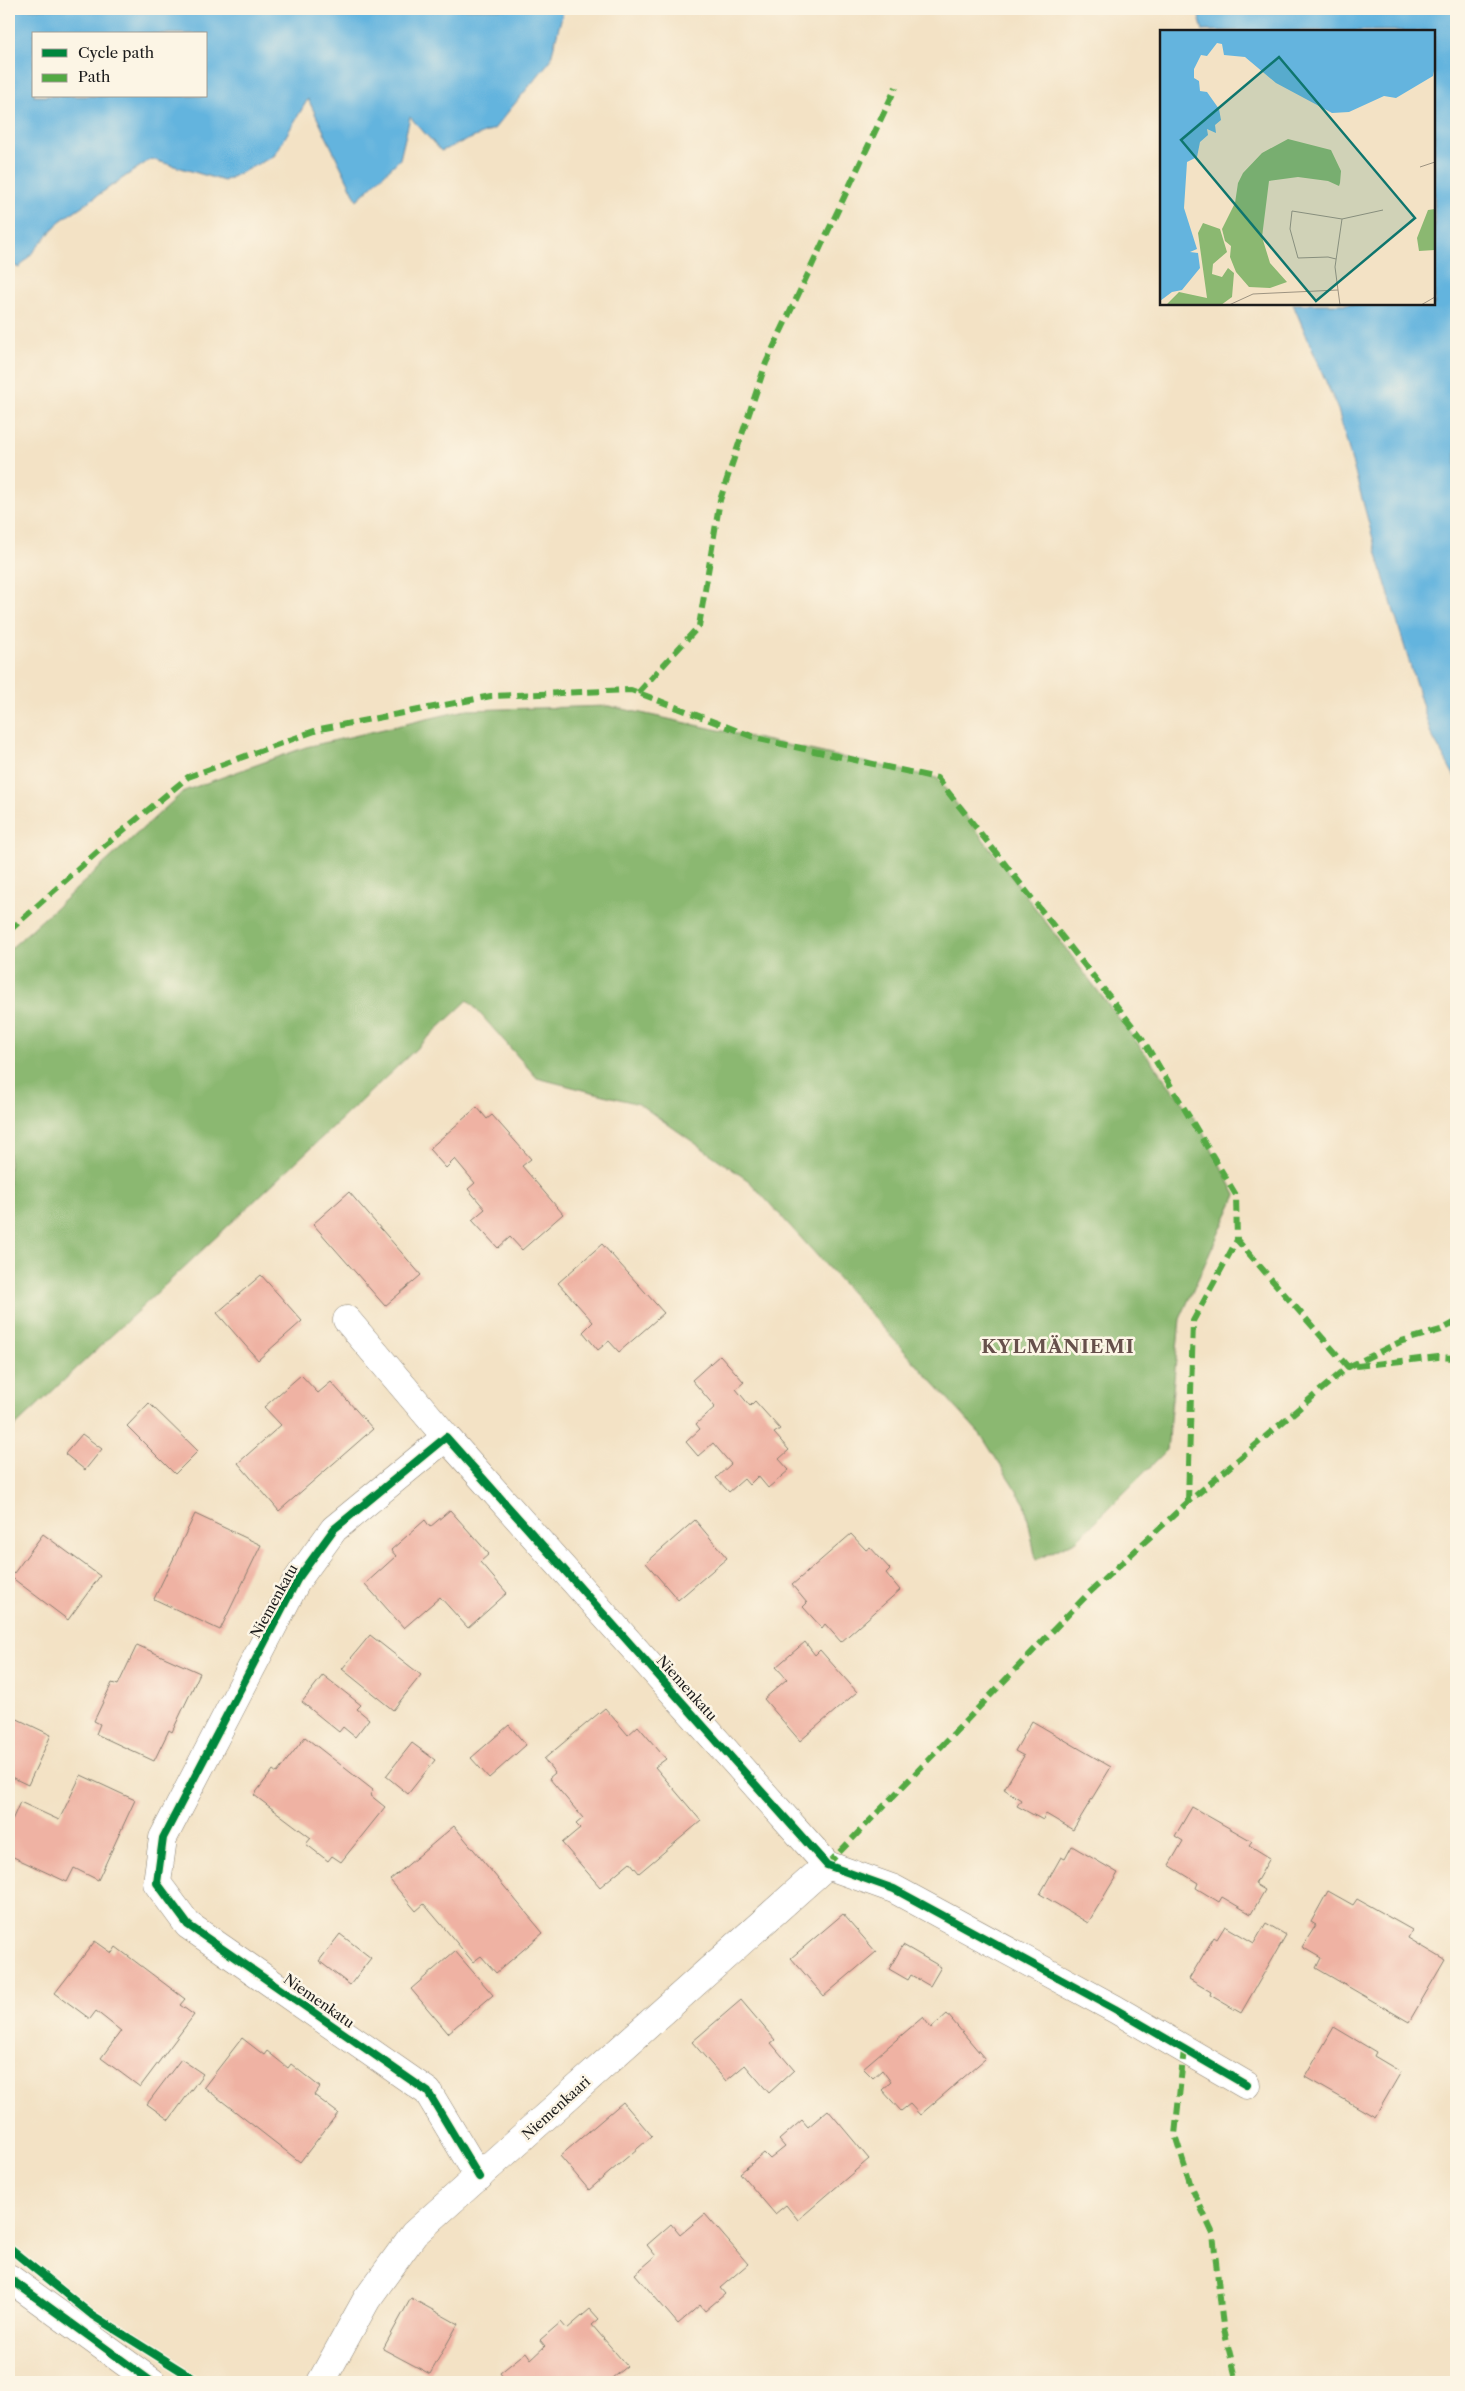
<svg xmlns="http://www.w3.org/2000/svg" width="1465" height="2391" viewBox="0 0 1465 2391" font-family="'Libre Caslon Text',serif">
  <rect width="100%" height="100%" fill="#fcf5e5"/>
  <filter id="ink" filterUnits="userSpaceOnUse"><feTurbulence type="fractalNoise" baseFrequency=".02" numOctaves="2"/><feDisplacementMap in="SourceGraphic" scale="10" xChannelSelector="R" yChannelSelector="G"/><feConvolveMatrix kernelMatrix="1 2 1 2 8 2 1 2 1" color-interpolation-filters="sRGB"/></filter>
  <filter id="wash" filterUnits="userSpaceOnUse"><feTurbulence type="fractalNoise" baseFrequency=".0096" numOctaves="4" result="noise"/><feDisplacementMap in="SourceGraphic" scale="20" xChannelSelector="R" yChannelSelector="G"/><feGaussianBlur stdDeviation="1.12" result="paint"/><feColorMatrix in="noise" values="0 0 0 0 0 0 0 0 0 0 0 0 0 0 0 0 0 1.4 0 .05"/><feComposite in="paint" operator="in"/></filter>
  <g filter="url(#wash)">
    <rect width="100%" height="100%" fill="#f3e2c5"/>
    <!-- forest -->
    <polygon fill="#8bb871" stroke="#546a46" points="609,706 937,778 1200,1126 1236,1195 1180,1319 1167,1450 1077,1540 1036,1560 1025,1504 981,1435 749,1181 639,1104 537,1078 468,1000 9,1432 9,950 184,791 306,747 466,710"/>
    <!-- water -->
    <g fill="#64b4de" stroke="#40687d" fill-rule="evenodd">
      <path d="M 9,9 L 562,9 L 563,12 L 550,61 L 494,129 L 441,151 L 410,117 L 400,159 L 357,200 L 308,99 L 274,156 L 224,181 L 151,159 L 60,221 L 19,268 L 9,263 ZM 34,34 L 206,34 L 206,96 L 34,96 Z"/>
      <polygon points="1197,9 1456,9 1456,779 1431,734 1382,572 1338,410 1293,304 1434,304 1434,31 1203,31"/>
    </g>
    <g id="blocks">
      <!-- building -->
      <g fill="#efb2a3">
        <polygon points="477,1107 487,1119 492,1115 531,1159 522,1166 563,1214 522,1250 510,1237 498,1248 472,1220 485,1209 468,1189 475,1183 455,1159 446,1168 429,1149"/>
        <polygon points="349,1192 421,1275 385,1306 313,1224"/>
        <polygon points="602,1244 664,1313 619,1352 609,1341 598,1350 583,1332 593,1322 558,1283"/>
        <polygon points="261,1275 302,1321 258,1360 217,1313"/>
        <polygon points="720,1355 744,1382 736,1389 750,1406 755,1401 780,1429 774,1433 789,1450 779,1459 789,1470 768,1488 758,1476 749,1485 744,1479 729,1492 716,1478 731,1464 713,1443 698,1456 686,1442 700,1429 696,1424 715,1407 692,1380"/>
        <polygon points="301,1375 318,1393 331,1382 373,1429 279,1511 238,1463 281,1425 264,1407"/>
        <polygon points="149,1403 198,1451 175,1474 127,1426"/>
        <polygon points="82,1434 102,1449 85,1470 65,1454"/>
        <polygon points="450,1510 489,1554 480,1562 507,1593 468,1628 440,1597 404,1628 365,1584 396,1556 391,1550 425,1520 430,1527"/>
        <polygon points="195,1514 261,1545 220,1630 154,1599"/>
        <polygon points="695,1520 727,1558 678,1600 646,1563"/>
        <polygon points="43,1534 100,1576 68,1620 11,1577"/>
        <polygon points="851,1534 866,1550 870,1547 890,1569 886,1573 900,1590 841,1642 825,1624 822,1628 803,1607 807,1603 792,1585"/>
        <polygon points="370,1635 421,1675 393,1710 342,1669"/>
        <polygon points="805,1642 815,1655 820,1650 857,1692 800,1741 764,1699 787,1679 776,1667"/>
        <polygon points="137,1645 200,1673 172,1732 169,1730 154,1761 96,1734 100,1724 94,1721 112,1683 118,1685"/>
        <polygon points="323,1675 361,1705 357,1709 369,1719 355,1737 343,1727 339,1732 302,1702"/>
        <polygon points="605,1708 628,1735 638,1726 666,1759 655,1767 701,1821 639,1873 630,1862 600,1887 562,1843 580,1828 576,1824 583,1818 549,1778 555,1773 544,1759"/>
        <polygon points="9,1715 51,1735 28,1785 9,1776"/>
        <polygon points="1032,1721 1111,1767 1073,1830 1046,1814 1043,1820 1017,1806 1021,1800 1004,1789 1024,1756 1015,1751"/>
        <polygon points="509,1725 526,1745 489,1778 471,1758"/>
        <polygon points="305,1737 373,1790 370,1795 385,1807 341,1862 332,1856 328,1861 306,1844 311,1838 254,1795 273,1770 277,1773"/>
        <polygon points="412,1743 435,1760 408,1794 386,1776"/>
        <polygon points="81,1775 135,1800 98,1880 74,1868 67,1882 9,1855 9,1827 20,1802 59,1820"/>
        <polygon points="1192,1807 1252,1841 1249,1845 1270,1858 1255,1884 1265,1890 1251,1914 1222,1897 1219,1902 1196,1888 1198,1883 1169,1865 1183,1841 1175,1836"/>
        <polygon points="454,1826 543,1933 496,1973 481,1956 473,1962 424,1904 416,1911 390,1880"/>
        <polygon points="1072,1846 1118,1873 1088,1923 1040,1894 1061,1857 1065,1859"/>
        <polygon points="1328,1891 1353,1905 1357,1899 1412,1930 1408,1938 1445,1960 1409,2022 1316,1968 1321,1958 1302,1947 1316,1925 1311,1922"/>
        <polygon points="843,1914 876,1952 824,1996 791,1958"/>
        <polygon points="1266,1923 1286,1935 1241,2013 1210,1995 1211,1992 1189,1979 1214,1937 1217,1939 1225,1926 1254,1943"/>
        <polygon points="340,1934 371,1958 350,1985 319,1961"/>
        <polygon points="95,1941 112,1953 116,1947 185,1999 180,2005 194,2015 140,2087 101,2058 121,2031 96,2011 90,2019 55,1993"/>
        <polygon points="903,1945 941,1967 930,1986 911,1975 908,1980 889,1969"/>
        <polygon points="455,1951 493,1995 448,2033 411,1989"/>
        <polygon points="741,2000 775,2040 771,2043 794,2070 769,2093 745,2065 726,2081 692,2042"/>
        <polygon points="947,2014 985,2059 920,2115 910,2104 901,2111 882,2090 891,2082 882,2070 873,2078 863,2068 923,2017 931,2028"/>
        <polygon points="1334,2027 1376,2052 1374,2056 1401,2072 1375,2117 1305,2077"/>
        <polygon points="242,2038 264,2055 267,2051 288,2068 291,2064 320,2087 314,2095 338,2113 300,2162 204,2087"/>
        <polygon points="181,2059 203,2074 169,2120 147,2104"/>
        <polygon points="623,2102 652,2136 589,2190 560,2156"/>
        <polygon points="828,2110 869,2159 798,2220 786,2205 775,2214 740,2173 764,2153 770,2159 785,2147 779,2140 802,2120 808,2127"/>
        <polygon points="705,2214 748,2264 720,2288 725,2294 705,2311 700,2305 678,2324 635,2274 656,2256 647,2245 671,2224 680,2235"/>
        <polygon points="411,2298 458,2324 430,2374 383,2349"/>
        <polygon points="590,2309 599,2319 592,2325 627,2366 607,2382 503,2382 505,2380 500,2373 526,2352 531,2359 545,2346 540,2340 561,2322 567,2329"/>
      </g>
    </g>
  </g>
  <g filter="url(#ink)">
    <use href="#blocks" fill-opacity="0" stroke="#887f70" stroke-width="1"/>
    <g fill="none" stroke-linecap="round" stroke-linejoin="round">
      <defs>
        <g id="street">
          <polyline points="347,1320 446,1437"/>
          <polyline points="479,2177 428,2092 188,1925 157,1883 163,1838 297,1580 334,1529 446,1437 827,1865 894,1889 1115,2009 1246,2085"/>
          <polyline points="9,2278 152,2382"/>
          <polyline points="321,2382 367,2299 414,2234 827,1865"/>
        </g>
      </defs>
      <!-- street casing -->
      <use href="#street" stroke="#887f70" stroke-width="29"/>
      <!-- street -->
      <use href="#street" stroke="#fff" stroke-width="28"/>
      <!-- quiet -->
      <g stroke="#52a943" stroke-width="6" stroke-dasharray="12 6" stroke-linecap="butt">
        <polyline points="638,693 699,626 720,500 766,363 896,87"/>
        <polyline points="9,931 103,847 188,777 320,729 491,696 631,690 759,739 937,778 1142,1038 1236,1195 1237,1240 1348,1367 1438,1357 1456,1358"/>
        <polyline points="1188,1502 1193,1321 1237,1240"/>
        <polyline points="827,1865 1088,1594 1188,1502 1348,1367 1402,1341 1441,1330 1456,1322"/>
        <polyline points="1184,2049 1175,2135 1191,2186 1213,2234 1223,2326 1237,2382"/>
      </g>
      <defs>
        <g id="cycleway">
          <polyline points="479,2177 428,2092 188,1925 157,1883 163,1838 297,1580 334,1529 446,1437 827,1865 894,1889 1115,2009 1246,2085"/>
          <polyline points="9,2248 92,2315 199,2382"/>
          <polyline points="9,2278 152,2382"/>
        </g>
      </defs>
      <!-- cycleway casing -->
      <use href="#cycleway" stroke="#fcf5e5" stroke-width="11"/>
      <!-- cycleway -->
      <use href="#cycleway" stroke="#00873e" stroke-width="8"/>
    </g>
  </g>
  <g text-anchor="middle" stroke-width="5" stroke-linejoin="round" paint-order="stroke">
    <!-- street labels -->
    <g font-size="14" fill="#1c1c1c" stroke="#fcf5e5">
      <text transform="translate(274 1601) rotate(-61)" y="5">Niemenkatu</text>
      <text transform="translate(687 1688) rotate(48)" y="5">Niemenkatu</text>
      <text transform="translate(319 2001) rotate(35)" y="5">Niemenkatu</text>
      <text transform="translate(556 2108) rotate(-42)" y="5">Niemenkaari</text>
    </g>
    <!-- district labels -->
    <g font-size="19" font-weight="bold" letter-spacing="1" fill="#66504b" stroke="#fcf5e5">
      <text x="1058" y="1353">KYLMÄNIEMI</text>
    </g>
  </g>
  <!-- overview -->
  <g transform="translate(1160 30)">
    <rect width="275" height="275" fill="#f3e2c5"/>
    <path d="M 128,109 L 171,120 L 181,141 L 180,153 L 179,156 L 168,151 L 138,147 L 109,151 L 102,207 L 110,233 L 127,252 L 110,258 L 89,257 L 76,242 L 70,227 L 71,216 L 65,211 L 62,199 L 75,173 L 78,153 L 83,143 L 102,123 ZM 275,179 L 275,220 L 259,221 L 257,208 L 268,180 ZM 43,193 L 60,199 L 67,222 L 53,234 L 52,244 L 62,247 L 68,238 L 74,243 L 72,267 L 61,275 L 6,275 L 19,262 L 47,268 L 38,203 Z" fill="#8bb871"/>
    <path d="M 0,0 L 275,0 L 275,36 L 273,46 L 236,68 L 224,66 L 189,82 L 172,83 L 116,53 L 85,27 L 64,25 L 62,14 L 57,13 L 47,26 L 41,25 L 34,39 L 34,48 L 39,51 L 40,61 L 47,62 L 59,79 L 61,90 L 55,95 L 56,103 L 47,99 L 48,105 L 40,112 L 37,127 L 27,132 L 24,178 L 37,219 L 30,222 L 38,223 L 40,238 L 22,260 L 12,262 L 0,271 Z" fill="#64b4de"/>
    <path fill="none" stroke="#9d9381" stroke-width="1" d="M 260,137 L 275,132M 176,229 L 168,227 L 138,228 L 130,199 L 132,181 L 182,189 L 223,180M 178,260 L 180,275M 69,275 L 93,264 L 178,260 L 175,237 L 182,189M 261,275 L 275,267"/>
    <path fill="#0f766e" fill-opacity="0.15" stroke="#0f766e" stroke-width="2.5" d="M 119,27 L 255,188 L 156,271 L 21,110 Z"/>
    <rect width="275" height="275" fill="none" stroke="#1c1c1c" stroke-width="2.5"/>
  </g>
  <!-- margin -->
  <rect width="1465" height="2391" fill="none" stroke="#fcf5e5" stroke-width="30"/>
  <!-- legend -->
  <rect x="32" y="32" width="175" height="65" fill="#fcf5e5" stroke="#a29e95"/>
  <rect x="42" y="49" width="25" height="8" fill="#00873e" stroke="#a29e95"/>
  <text x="78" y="58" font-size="15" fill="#1c1c1c">Cycle path</text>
  <rect x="42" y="74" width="25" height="8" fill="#52a943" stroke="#a29e95"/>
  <text x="78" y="82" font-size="15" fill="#1c1c1c">Path</text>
</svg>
